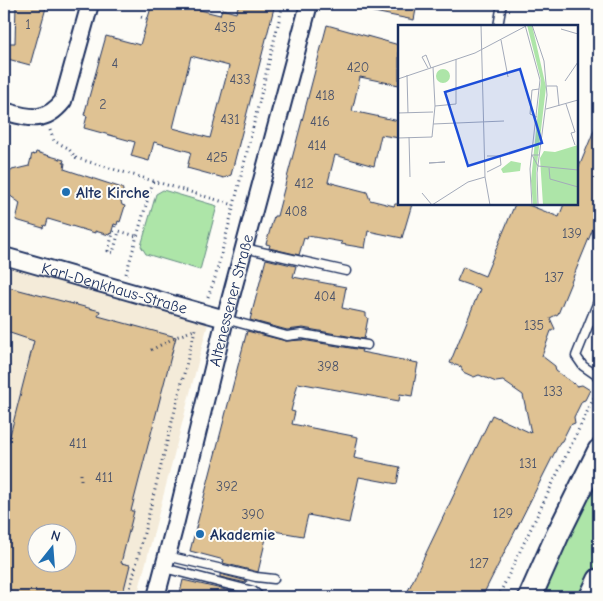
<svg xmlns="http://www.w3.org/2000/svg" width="603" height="601" viewBox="0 0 603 601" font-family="'Comic Neue',sans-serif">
  <rect width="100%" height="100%" fill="#fdfcf7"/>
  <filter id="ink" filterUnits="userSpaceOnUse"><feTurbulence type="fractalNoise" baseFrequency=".02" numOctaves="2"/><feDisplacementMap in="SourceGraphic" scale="10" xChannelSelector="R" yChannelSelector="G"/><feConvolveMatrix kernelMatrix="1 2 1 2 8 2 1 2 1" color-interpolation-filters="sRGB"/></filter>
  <g filter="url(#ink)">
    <!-- built -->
    <path fill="#f4ebd9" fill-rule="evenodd" d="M 4,259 L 210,316 L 137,597 L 4,597 ZM 38,534 L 68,534 L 68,564 L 38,564 Z"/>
    <!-- green -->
    <g fill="#ade5a8" stroke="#648a83">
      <polygon points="163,190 217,206 200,270 146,254 141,246 156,194"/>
      <polygon points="599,471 599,560 581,597 541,597"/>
    </g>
    <!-- building -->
    <g fill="#dfc293" stroke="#1b2f5e" fill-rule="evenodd">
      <polygon points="16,4 47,4 30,65 4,58 4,43 15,43"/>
      <path d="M 152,4 L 188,4 L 188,7 L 220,15 L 222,9 L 236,13 L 239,4 L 275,4 L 231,175 L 224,178 L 187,168 L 191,152 L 154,142 L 149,161 L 131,156 L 135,142 L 84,128 L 87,116 L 84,115 L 106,36 L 140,45 ZM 191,56 L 229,66 L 210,138 L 173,128 Z"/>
      <polygon points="370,4 417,4 414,20 369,11"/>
      <polygon points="327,25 399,45 399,85 360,77 352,111 399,121 399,138 381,135 374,166 335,155 328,182 367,192 370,200 394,206 395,204 412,204 402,238 368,231 365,248 341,244 342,242 308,236 307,239 304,238 299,255 269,248 270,245 266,244 274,216 277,216"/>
      <polygon points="599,118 599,214 558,314 550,318 555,329 551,331 542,356 555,366 556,371 577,386 582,385 590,390 585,400 582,401 574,417 575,423 570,425 562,441 560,442 482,597 405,597 492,415 531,433 523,395 503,381 496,382 479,375 474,377 463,372 461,367 450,363 480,289 457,281 463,267 485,276 515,204 526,204 559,217 564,204 577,204 577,172"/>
      <polygon points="36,152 64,160 63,163 65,163 64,169 122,188 123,190 121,201 122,205 125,206 120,222 118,221 117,225 114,224 111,234 110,233 109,235 95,231 95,233 48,219 46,226 44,225 43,228 16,220 20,203 5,192 4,181 12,170 29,166 32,154 35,155"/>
      <polygon points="266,259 296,266 293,277 346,287 342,308 366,313 366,317 368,318 364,339 303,328 287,330 250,320"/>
      <path d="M 4,286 L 100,311 L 98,316 L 176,337 L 131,511 L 134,511 L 121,563 L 130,565 L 122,597 L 4,597 L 4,459 L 34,341 L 4,331 ZM 38,534 L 68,534 L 68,564 L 38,564 Z"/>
      <polygon points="247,331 286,341 302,340 362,350 361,352 418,363 412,396 400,394 399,401 298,383 291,411 295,412 292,424 358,437 354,458 400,467 397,484 359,477 349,523 308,515 303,536 268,530 258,572 223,563 224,560 190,551"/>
      <polygon points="220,574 247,581 246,583 220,577"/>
      <polygon points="183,580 243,594 242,597 179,597"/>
    </g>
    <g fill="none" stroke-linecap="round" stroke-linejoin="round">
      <defs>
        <g id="service">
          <polyline points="498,26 502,4"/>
          <polyline points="244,248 346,271"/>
          <polyline points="599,299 576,356 583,366 599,377"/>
          <polyline points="225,319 287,336 302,334 367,345"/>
          <polyline points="167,556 256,577 274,579"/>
          <polyline points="164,568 253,591 260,597"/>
        </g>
        <g id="minor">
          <path d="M 4,111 C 29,118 45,124 63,101 L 90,4"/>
          <path id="s1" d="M 4,256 L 225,319"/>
          <path id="s2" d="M 156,597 L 175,525 L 225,319 L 309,4"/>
        </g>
        <g id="secondary">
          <polyline points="530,597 557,536 599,451"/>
          <polyline points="591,597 599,580"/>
        </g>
      </defs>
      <!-- service casing -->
      <use href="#service" stroke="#1b2f5e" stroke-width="11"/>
      <!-- minor casing -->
      <use href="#minor" stroke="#1b2f5e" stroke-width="20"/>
      <!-- secondary casing -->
      <use href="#secondary" stroke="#1b2f5e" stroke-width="26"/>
      <!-- path -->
      <g stroke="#1b2f5e" stroke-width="3" stroke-dasharray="1 4" stroke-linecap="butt">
        <polyline points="141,17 148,19"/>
        <polyline points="50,130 54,141 68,148 76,158 234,205"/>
        <polyline points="115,226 108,251 113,253 119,231 136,236"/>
        <polyline points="126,274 153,181"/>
        <polyline points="208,297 215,278 234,205 283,4"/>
        <polyline points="151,350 176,337 194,330"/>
        <polyline points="81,474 81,481"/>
        <polyline points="89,597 91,597"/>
        <polyline points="128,597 196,326"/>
        <polyline points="498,597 598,389"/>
      </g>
      <!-- service -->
      <use href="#service" stroke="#fdfcf7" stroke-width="8"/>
      <!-- minor -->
      <use href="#minor" stroke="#fdfcf7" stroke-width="16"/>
      <!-- secondary -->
      <use href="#secondary" stroke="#fdfcf7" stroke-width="22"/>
    </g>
  </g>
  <!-- markers -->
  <g fill="#1f6fb2" stroke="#fdfcf7" stroke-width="2">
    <circle cx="66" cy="192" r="5"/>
    <circle cx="200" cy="534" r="5"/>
  </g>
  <g text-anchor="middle" stroke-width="4" stroke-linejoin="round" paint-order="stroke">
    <!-- number labels -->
    <g font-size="14" fill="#4c546b">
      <text x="28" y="29">1</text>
      <text x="225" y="32">435</text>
      <text x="115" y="68">4</text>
      <text x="358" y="72">420</text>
      <text x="240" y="84">433</text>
      <text x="325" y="100">418</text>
      <text x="103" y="109">2</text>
      <text x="230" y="124">431</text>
      <text x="320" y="126">416</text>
      <text x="317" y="150">414</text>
      <text x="217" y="162">425</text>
      <text x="304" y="188">412</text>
      <text x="296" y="216">408</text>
      <text x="572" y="238">139</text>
      <text x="554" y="282">137</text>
      <text x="325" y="301">404</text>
      <text x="534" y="330">135</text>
      <text x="328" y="371">398</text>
      <text x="553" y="396">133</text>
      <text x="78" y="448">411</text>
      <text x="528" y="468">131</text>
      <text x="104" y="482">411</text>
      <text x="227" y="491">392</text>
      <text x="503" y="518">129</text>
      <text x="253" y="519">390</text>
      <text x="479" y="568">127</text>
    </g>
    <!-- poi labels -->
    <g font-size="16" font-weight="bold" fill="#1b2f5e" stroke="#fdfcf7" text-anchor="start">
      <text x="76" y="198">Alte Kirche</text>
      <text x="210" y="540">Akademie</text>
    </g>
    <!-- street labels -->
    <g font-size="16" fill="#1b2f5e" stroke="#fdfcf7">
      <text dy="6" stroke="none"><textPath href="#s1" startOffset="115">Karl-Denkhaus-Straße</textPath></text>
      <text dy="6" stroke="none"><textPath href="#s2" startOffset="306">Altenessener Straße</textPath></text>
    </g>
  </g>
  <!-- overview -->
  <g transform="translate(398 25)">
    <rect width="180" height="180" fill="#fdfcf7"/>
    <path d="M 129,0 L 134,0 L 148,62 L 138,148 L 139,180 L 135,180 L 133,156 L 143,55 ZM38 51a7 7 0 1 1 14 0a7 7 0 1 1-14 0ZM 180,120 L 180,180 L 145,180 L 142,133 L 146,126 L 157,127 ZM 113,136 L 123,138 L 122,146 L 105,148 L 103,144 Z" fill="#ade5a8"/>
    <path fill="none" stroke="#a3aaba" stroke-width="1" d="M 83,0 L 87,152 L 92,180M 127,0 L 142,55 L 132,144 L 134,180M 134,0 L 146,36 L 149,70 L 139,148 L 140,180M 163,4 L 180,9M 103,15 L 110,52M 30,43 L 24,32 L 28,30 L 33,43M 9,50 L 10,88M 0,54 L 77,28 L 128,1M 167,56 L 180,37M 149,61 L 159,61 L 161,81M 168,79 L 177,107 L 173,108 L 177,120M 37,81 L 58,79 L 58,34M 148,84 L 180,75M 0,88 L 35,87M 139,92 L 132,89 L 134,65 L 141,64M 35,99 L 106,96M 11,112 L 12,152M 0,113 L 34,112 L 37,81 L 35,42M 141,130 L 134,130 L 140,141 L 180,145M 31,138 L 47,137M 31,138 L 47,137M 151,143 L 152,154 L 180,162M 89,147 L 103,140 L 102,131 L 89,131M 24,168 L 34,180M 34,180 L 70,157 L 87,152"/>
    <path fill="#1d4ed8" fill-opacity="0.15" stroke="#1d4ed8" stroke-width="2.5" d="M 122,44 L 144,118 L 70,141 L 47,67 Z"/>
    <rect width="180" height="180" fill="none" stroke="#1b2f5e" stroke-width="2.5"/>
  </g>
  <!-- margin -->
  <rect width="603" height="601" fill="none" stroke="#fdfcf7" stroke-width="20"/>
  <rect x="10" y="10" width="583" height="581" fill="none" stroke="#1b2f5e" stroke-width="2" filter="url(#ink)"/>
  <!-- north arrow -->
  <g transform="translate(52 548) rotate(17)"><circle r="24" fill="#fdfcf7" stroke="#a3aaba"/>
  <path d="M0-4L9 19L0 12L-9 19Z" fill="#1f6fb2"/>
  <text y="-8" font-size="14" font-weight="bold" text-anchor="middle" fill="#1b2f5e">N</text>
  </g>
</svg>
